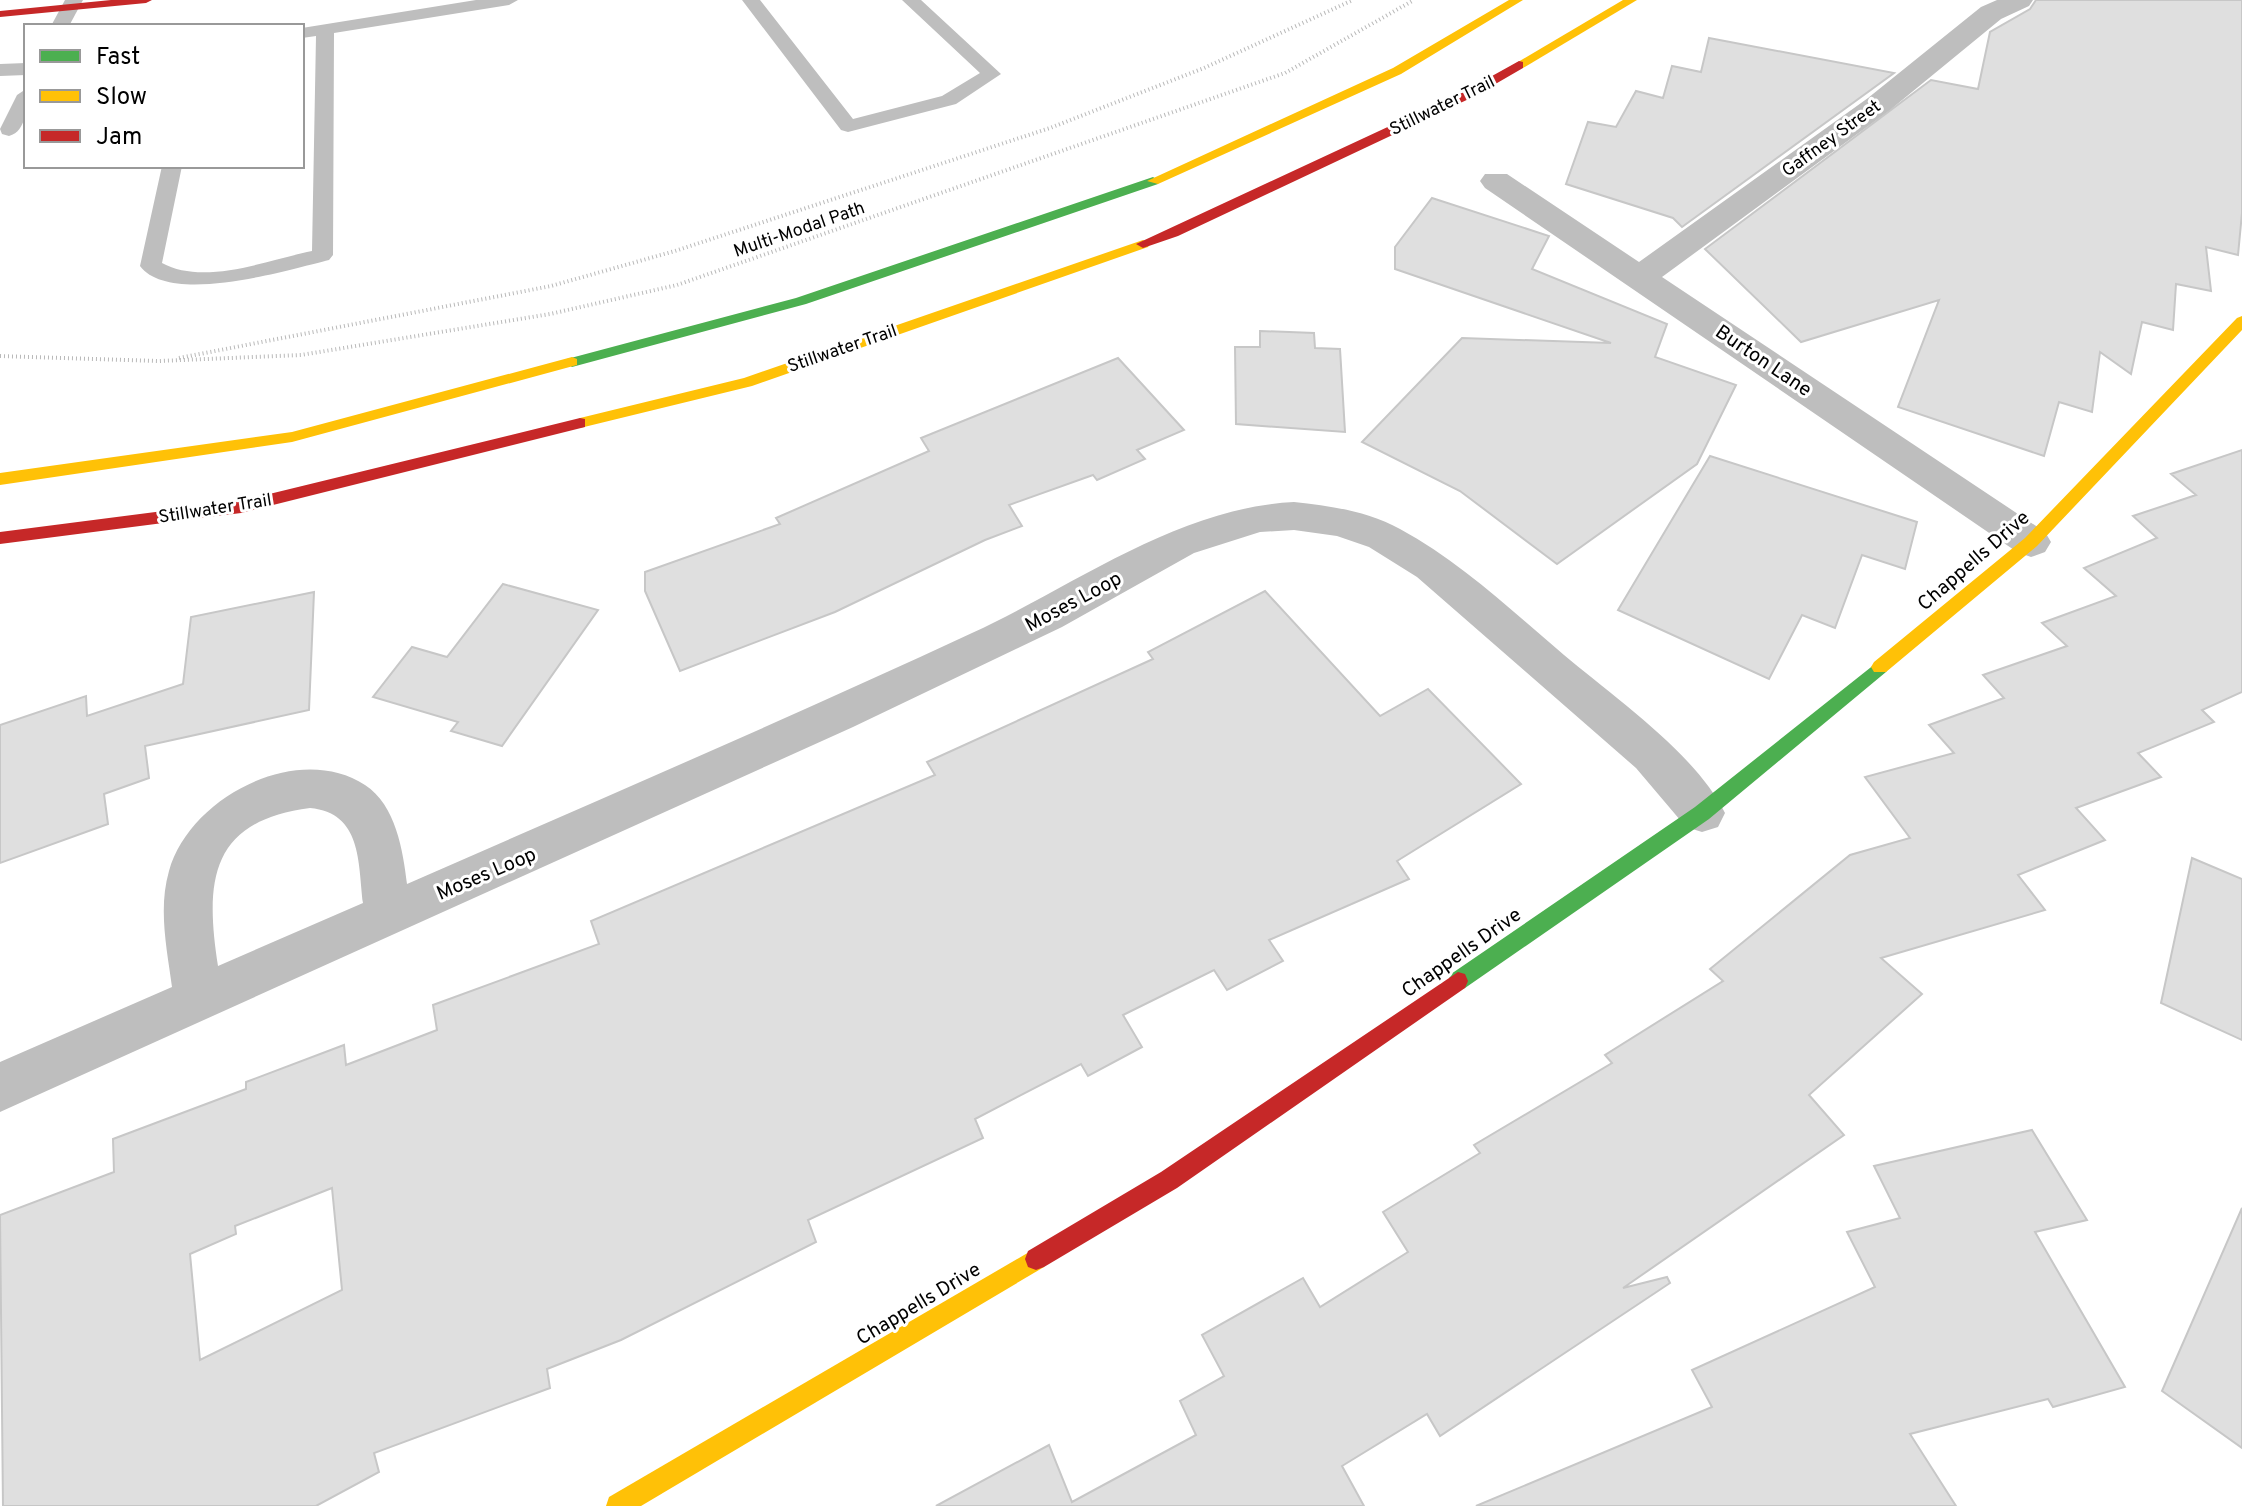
<svg xmlns="http://www.w3.org/2000/svg" width="2242" height="1506" viewBox="0 0 2242 1506" font-family="Overpass,sans-serif">
  <rect width="100%" height="100%" fill="#fff"/>
  <!-- building -->
  <g fill="#dfdfdf" stroke="#c7c7c7" stroke-width="2" fill-rule="evenodd">
    <polygon points="2036,0 2242,0 2242,213 2238,255 2206,247 2211,291 2176,284 2173,330 2142,322 2131,374 2100,352 2092,412 2059,402 2044,456 1898,407 1939,300 1801,342 1705,249 1931,80 1978,89 1990,32 2030,9"/>
    <polygon points="1709,38 1894,73 1682,227 1673,218 1566,184 1588,122 1616,127 1636,91 1663,98 1672,66 1701,72"/>
    <polygon points="1432,198 1549,236 1532,269 1667,324 1655,357 1736,385 1697,464 1557,564 1460,491 1362,442 1462,338 1611,343 1395,269 1395,247"/>
    <polygon points="1260,331 1314,333 1315,348 1340,349 1345,432 1236,424 1235,347 1260,347"/>
    <polygon points="1118,358 1184,430 1137,450 1145,459 1097,480 1093,475 1009,505 1022,526 985,540 835,612 680,671 645,591 645,572 780,524 776,518 929,451 921,438"/>
    <polygon points="2242,450 2242,692 2202,710 2214,722 2138,753 2161,777 2076,808 2105,840 2018,875 2045,910 1881,958 1922,994 1809,1095 1844,1135 1623,1288 1667,1277 1670,1283 1440,1436 1427,1414 1342,1466 1364,1506 936,1506 1049,1445 1072,1502 1196,1435 1180,1401 1224,1376 1202,1335 1303,1278 1320,1307 1408,1252 1383,1212 1480,1153 1474,1145 1612,1063 1605,1055 1723,981 1710,969 1850,855 1910,838 1865,777 1954,753 1929,725 2004,698 1983,675 2067,646 2042,623 2116,596 2084,568 2157,538 2133,516 2196,495 2171,474"/>
    <polygon points="1710,456 1917,522 1905,569 1862,555 1835,628 1802,615 1769,679 1618,610"/>
    <polygon points="503,584 598,610 502,746 451,731 458,722 373,697 412,647 447,657"/>
    <path d="M 1265,591 L 1380,716 L 1428,689 L 1521,784 L 1397,861 L 1409,879 L 1269,940 L 1283,961 L 1227,990 L 1214,970 L 1123,1015 L 1142,1047 L 1088,1076 L 1081,1064 L 975,1119 L 983,1138 L 808,1220 L 816,1242 L 621,1340 L 547,1369 L 550,1388 L 374,1453 L 379,1472 L 316,1506 L 3,1506 L 0,1215 L 114,1172 L 113,1139 L 246,1089 L 246,1082 L 344,1045 L 346,1065 L 437,1030 L 433,1005 L 599,944 L 591,921 L 935,775 L 927,762 L 1153,659 L 1148,652 ZM 332,1188 L 342,1290 L 200,1360 L 190,1254 L 236,1234 L 235,1226 Z"/>
    <polygon points="314,592 309,710 145,746 149,778 104,794 108,824 0,863 0,725 86,696 87,716 183,684 191,617"/>
    <polygon points="2192,858 2242,879 2242,1040 2161,1003"/>
    <polygon points="2032,1130 2087,1220 2035,1232 2125,1387 2053,1407 2048,1399 1910,1434 1956,1506 1476,1506 1712,1407 1692,1370 1875,1287 1847,1232 1900,1218 1874,1166"/>
    <polygon points="2242,1208 2242,1448 2162,1391"/>
  </g>
  <g fill="none" stroke-linecap="round" stroke-linejoin="round">
    <!-- path -->
    <g stroke="#b9b9b9" stroke-width="4" stroke-dasharray="1 3" stroke-linecap="butt">
      <polyline points="0,356 159,361 301,355 550,314 677,285 1285,73 1414,0"/>
      <polyline points="179,358 551,286 675,251 1050,128 1204,68 1353,0"/>
    </g>
    <!-- lane -->
    <g fill="#bebebe" fill-rule="evenodd">
      <polygon points="65,0 83,0 69,26 51,26"/>
      <path d="M 476,0 L 518,0 L 509,5 L 334,33 L 333,255 L 329,260 C 288,270 170,306 140,266 L 162,166 L 182,166 L 162,263 C 204,286 268,260 312,251 L 316,36 L 302,38 L 302,28 Z"/>
      <polygon points="742,0 760,0 853,119 942,96 980,73 902,0 921,0 1001,74 956,104 848,132 841,130"/>
      <polygon points="26,63 26,75 0,76 0,64"/>
      <path d="M 26,89 C 26,105 28,131 9,136 L 2,134 L 0,129 L 17,95 Z"/>
    </g>
    <!-- street -->
    <g fill="#bebebe" fill-rule="evenodd">
      <polygon points="1997,0 2033,0 2029,6 2001,19 1890,110 1662,277 2045,532 2051,542 2045,552 2031,557 2017,552 1485,188 1480,181 1485,174 1507,174 1639,262 1868,98 1981,7"/>
      <path d="M 1294,502 C 1330,506 1368,511 1400,529 C 1461,562 1512,611 1564,655 C 1614,697 1696,754 1725,813 L 1718,827 L 1702,832 L 1686,827 L 1636,768 L 1417,577 L 1369,547 L 1337,536 L 1294,530 L 1260,532 L 1194,553 L 1062,627 L 853,727 L 0,1112 L 0,1062 L 172,987 C 167,949 158,909 169,871 C 189,798 297,741 365,785 C 396,805 403,851 407,884 C 596,801 785,720 972,633 C 1076,585 1177,508 1294,502 ZM 310,808 C 362,813 358,862 363,903 L 218,966 C 205,882 209,821 310,808 Z"/>
    </g>
    <!-- fast -->
    <g fill="#4caf50" fill-rule="evenodd">
      <polygon points="1153,177 1159,181 1158,184 806,304 572,367 565,362 567,359 796,298"/>
      <polygon points="1880,660 1889,667 1886,672 1709,819 1465,988 1458,990 1451,988 1448,981 1451,974 1695,807"/>
    </g>
    <!-- slow -->
    <g fill="#ffc107" fill-rule="evenodd">
      <polygon points="1509,0 1523,0 1401,74 1158,184 1147,181 1393,68"/>
      <polygon points="1623,0 1637,0 1523,68 1513,65"/>
      <polygon points="1143,240 1150,244 1148,247 752,386 580,428 572,423 580,418 744,378"/>
      <polygon points="2242,316 2242,330 2037,546 1886,672 1874,672 1871,667 1874,662 2025,538 2237,318"/>
      <polygon points="572,357 577,359 577,365 292,442 0,485 0,473 292,432"/>
      <polygon points="1036,1248 1044,1251 1047,1259 1044,1267 641,1506 606,1506 609,1497"/>
    </g>
    <!-- jam -->
    <g fill="#c62828" fill-rule="evenodd">
      <polygon points="111,0 152,0 146,3 0,17 0,11"/>
      <polygon points="1519,61 1523,62 1523,68 1473,97 1178,236 1143,248 1136,244 1465,91"/>
      <polygon points="580,418 585,419 585,427 241,513 0,544 0,532 241,501"/>
      <polygon points="1458,972 1465,974 1468,981 1465,988 1177,1188 1044,1267 1036,1270 1028,1267 1025,1259 1028,1251 1161,1172"/>
    </g>
  </g>
  <g text-anchor="middle" stroke-width="6" stroke-linejoin="round" paint-order="stroke">
    <!-- far-street labels -->
    <g font-size="18" fill="#000" stroke="#fff">
      <text transform="translate(1442 105) rotate(-26)" y="6">Stillwater Trail</text>
      <text transform="translate(1831 138) rotate(-36)" y="6">Gaffney Street</text>
      <text transform="translate(799 229) rotate(-19)" y="6">Multi-Modal Path</text>
      <text transform="translate(842 348) rotate(-19)" y="6">Stillwater Trail</text>
      <text transform="translate(215 508) rotate(-9)" y="6">Stillwater Trail</text>
    </g>
    <!-- street labels -->
    <g font-size="20" fill="#000" stroke="#fff">
      <text transform="translate(1764 360) rotate(34)" y="7">Burton Lane</text>
      <text transform="translate(1973 560) rotate(-41)" y="7">Chappells Drive</text>
      <text transform="translate(1073 601) rotate(-28)" y="7">Moses Loop</text>
      <text transform="translate(486 873) rotate(-23)" y="7">Moses Loop</text>
      <text transform="translate(1461 952) rotate(-35)" y="7">Chappells Drive</text>
      <text transform="translate(918 1303) rotate(-31)" y="7">Chappells Drive</text>
    </g>
  </g>
  <!-- legend -->
  <rect x="24" y="24" width="280" height="144" fill="#ffffff" stroke="#999999" stroke-width="2"/>
  <rect x="40" y="50" width="40" height="12" fill="#4caf50" stroke="#999999" stroke-width="2"/>
  <text x="96" y="64" font-size="24" fill="#000000">Fast</text>
  <rect x="40" y="90" width="40" height="12" fill="#ffc107" stroke="#999999" stroke-width="2"/>
  <text x="96" y="104" font-size="24" fill="#000000">Slow</text>
  <rect x="40" y="130" width="40" height="12" fill="#c62828" stroke="#999999" stroke-width="2"/>
  <text x="96" y="144" font-size="24" fill="#000000">Jam</text>
</svg>
